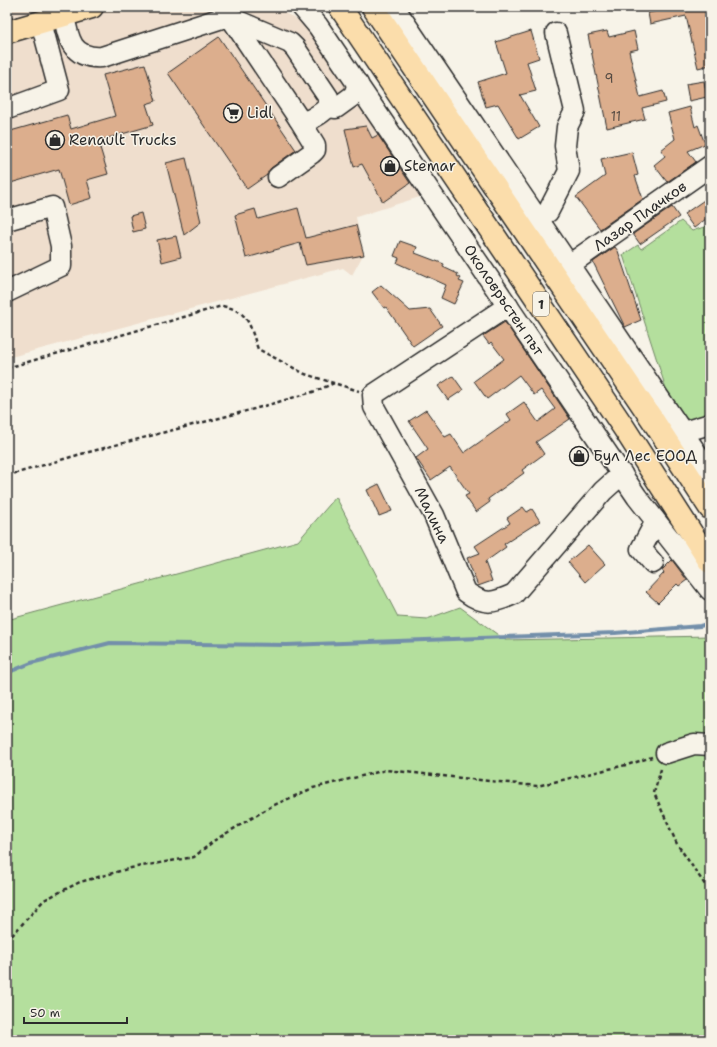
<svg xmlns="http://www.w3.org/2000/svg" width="717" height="1047" viewBox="0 0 717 1047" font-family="'Shantell Sans',sans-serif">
  <rect width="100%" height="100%" fill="#f7f3e8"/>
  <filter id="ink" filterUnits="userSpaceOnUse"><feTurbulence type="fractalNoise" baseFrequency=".025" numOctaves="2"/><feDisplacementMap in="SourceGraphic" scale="8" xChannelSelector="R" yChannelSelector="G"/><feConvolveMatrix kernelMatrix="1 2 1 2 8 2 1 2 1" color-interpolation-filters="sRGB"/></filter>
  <g filter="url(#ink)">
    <!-- built -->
    <polygon fill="#efdecd" points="7,7 274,7 311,27 426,195 356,217 363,255 352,275 343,268 7,358"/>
    <!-- green -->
    <g fill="#b4df9d" stroke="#708564">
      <polygon points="681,221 692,231 710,225 710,421 691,428 670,401 623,255 638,245 641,249"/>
      <polygon points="336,497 398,617 427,619 460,607 505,640 710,636 710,1040 7,1040 7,620 298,541"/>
    </g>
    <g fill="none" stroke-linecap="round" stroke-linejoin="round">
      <!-- stream -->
      <polyline stroke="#738faa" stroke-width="4" points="7,673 31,663 110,643 287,645 615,633 700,626 710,623"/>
    </g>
    <!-- building -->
    <g fill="#dcae8d" stroke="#2b2b2b">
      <polygon points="657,7 710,7 710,65 698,68 686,16 650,24 648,13 658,11"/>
      <polygon points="531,31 539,58 527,62 536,91 520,95 539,127 519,139 498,104 486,107 478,82 506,73 496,42"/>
      <polygon points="607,31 609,37 634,31 638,49 629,51 640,97 663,91 666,102 642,108 645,119 607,128 588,35"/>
      <polygon points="219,37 296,150 271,168 267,175 247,189 168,73"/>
      <polygon points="145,64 156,101 146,104 153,125 98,141 108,174 87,180 92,198 69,205 59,169 7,184 7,132 67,115 71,129 115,116 103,75"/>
      <polygon points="704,81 707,97 689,101 686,84"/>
      <polygon points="690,107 695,127 698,125 705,144 688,151 696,162 667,182 654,165 665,156 661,150 675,139 668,113"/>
      <polygon points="366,126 372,138 378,135 410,183 383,202 362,164 354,167 345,129"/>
      <polygon points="632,152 638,175 635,176 643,199 600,229 576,197 605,176 601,159"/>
      <polygon points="186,158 201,222 184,235 166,163"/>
      <polygon points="710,196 710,216 694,228 684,214"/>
      <polygon points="672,207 679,217 640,244 633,234"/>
      <polygon points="298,208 306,238 356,225 364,255 306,265 300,243 246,258 235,215 255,209 258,219"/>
      <polygon points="141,213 145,229 133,232 130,216"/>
      <polygon points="176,236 181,257 162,262 157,240"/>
      <polygon points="400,241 417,247 415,253 444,264 443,267 458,274 457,276 461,278 459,281 464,283 454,304 441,298 446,285 397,263 399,258 394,256"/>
      <polygon points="615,247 618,251 641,320 625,327 593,262"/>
      <polygon points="381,285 410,311 430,309 442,326 413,346 386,307 384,308 372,292"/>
      <polygon points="505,322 570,419 536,442 544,454 522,470 524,473 488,499 490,502 476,512 465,496 469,494 450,467 431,480 416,458 428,449 409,421 426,410 445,437 451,434 464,453 511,420 507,414 524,402 538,422 555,409 541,390 534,395 519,375 487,399 474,381 504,359 491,342 489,344 483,336"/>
      <polygon points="453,376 463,390 448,400 438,386"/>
      <polygon points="379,484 392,511 379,516 367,490"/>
      <polygon points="523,507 527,512 532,509 540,521 504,544 506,547 485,562 492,581 478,586 467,558 480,553 475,546 510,523 507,518"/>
      <polygon points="588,545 605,564 585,582 568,562"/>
      <polygon points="672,560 687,580 679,586 677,584 658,603 646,592 664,573 662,570"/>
    </g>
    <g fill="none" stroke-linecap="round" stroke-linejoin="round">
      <defs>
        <g id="minor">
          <polyline points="302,7 318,26 637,497 710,590"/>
          <polyline points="394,7 698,455 710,476"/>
          <path d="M 64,15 C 68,39 72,59 102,57 L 222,18 L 231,18 L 299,119 L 308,121 C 317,115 333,109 328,97 L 295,48 L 290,43 L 231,18"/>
          <polyline points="328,107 336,108 354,95 358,84"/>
          <polyline points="7,109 59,90 41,22"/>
          <polyline points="278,177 312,153 315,150 315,145 299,119"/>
          <polyline points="538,218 548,212 569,171 565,146 567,127 575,111 556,33"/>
          <polyline points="7,220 52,207 61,246 61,266 7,292"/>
          <polyline points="569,265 710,166"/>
          <path d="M 508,306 L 373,395 L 374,407 L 434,515 L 466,592 C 485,606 494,603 514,594 L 603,491 L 622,474"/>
          <polyline points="683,432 710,424"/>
          <polyline points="653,563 641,549 655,523 654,519"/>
          <polyline points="666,753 694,744 710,745"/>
        </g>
        <polyline id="major" points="7,32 92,7"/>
        <g id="highway">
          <polyline points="340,7 624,428 710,562"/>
          <polyline points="373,7 652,419 710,508"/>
        </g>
      </defs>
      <!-- minor casing -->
      <use href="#minor" stroke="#2b2b2b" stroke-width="23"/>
      <!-- major casing -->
      <use href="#major" stroke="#2b2b2b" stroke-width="25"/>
      <!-- highway casing -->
      <use href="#highway" stroke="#2b2b2b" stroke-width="25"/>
      <!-- path -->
      <g stroke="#2b2b2b" stroke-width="2.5" stroke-dasharray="4 3" stroke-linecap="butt">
        <path d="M 7,368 L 222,306 C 250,311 249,325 258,349 L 305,374 L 359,391"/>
        <polyline points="7,474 17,473 81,454 254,409 316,391 334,383"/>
        <polyline points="661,769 654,793 677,844 710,892"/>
        <polyline points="7,941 44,900 80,882 131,868 194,857 215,840 272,806 313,788 386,770 537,786 630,764 652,757"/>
      </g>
      <!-- minor -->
      <use href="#minor" stroke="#f7f3e8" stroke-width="20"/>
      <!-- major -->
      <use href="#major" stroke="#fbddab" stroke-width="22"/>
      <!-- highway -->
      <use href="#highway" stroke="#fbddab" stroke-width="22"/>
    </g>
  </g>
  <!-- icons -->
  <defs>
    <symbol id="supermarket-ring" viewBox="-11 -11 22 22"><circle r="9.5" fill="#f7f3e8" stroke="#2b2b2b" stroke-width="1.5"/><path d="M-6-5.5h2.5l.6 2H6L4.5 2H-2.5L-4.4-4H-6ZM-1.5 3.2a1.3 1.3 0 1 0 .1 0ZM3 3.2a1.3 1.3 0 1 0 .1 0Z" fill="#2b2b2b"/></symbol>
    <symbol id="shop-ring" viewBox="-11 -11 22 22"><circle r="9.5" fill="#f7f3e8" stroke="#2b2b2b" stroke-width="1.5"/><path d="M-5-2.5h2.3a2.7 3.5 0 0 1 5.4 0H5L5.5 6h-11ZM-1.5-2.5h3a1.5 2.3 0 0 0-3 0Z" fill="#2b2b2b"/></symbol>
  </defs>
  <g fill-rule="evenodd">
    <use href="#supermarket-ring" x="222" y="102" width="22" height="22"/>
    <use href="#shop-ring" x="44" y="129" width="22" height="22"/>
    <use href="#shop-ring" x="379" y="155" width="22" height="22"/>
    <use href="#shop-ring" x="568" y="445" width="22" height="22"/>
  </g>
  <g text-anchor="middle" stroke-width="3" stroke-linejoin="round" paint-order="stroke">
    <!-- number labels -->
    <g font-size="13" fill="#574c44">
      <text x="609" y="83">9</text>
      <text x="616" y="121">11</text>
    </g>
    <!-- shield labels -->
    <rect fill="#f7f3e8" stroke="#686764" stroke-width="1" x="533" y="292" width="16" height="24" rx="3"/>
    <g font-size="14" font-weight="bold" fill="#2b2b2b">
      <text x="541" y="309">1</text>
    </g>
    <!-- poi labels -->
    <g font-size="15" fill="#2b2b2b" stroke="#f7f3e8" text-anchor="start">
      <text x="247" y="118">Lidl</text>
      <text x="69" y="145">Renault Trucks</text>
      <text x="404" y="171">Stemar</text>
      <text x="593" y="461">Бул Лес ЕООД</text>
    </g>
    <!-- street labels -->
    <g font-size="15" fill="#2b2b2b" stroke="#f7f3e8">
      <text transform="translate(640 216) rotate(-35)" y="5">Лазар Плачков</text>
      <text transform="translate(504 300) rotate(56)" y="5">Околовръстен път</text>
      <text transform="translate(432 515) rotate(64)" y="5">Малина</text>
    </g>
  </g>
  <!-- margin -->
  <rect width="717" height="1047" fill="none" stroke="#f7f3e8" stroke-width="24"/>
  <rect x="12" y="12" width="693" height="1023" fill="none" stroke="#2b2b2b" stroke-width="1.5" filter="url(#ink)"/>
  <!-- scale -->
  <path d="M24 1017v6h103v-6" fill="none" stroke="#2b2b2b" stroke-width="2"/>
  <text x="30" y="1017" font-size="12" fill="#2b2b2b" stroke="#f7f3e8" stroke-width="3" paint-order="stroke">50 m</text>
</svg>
